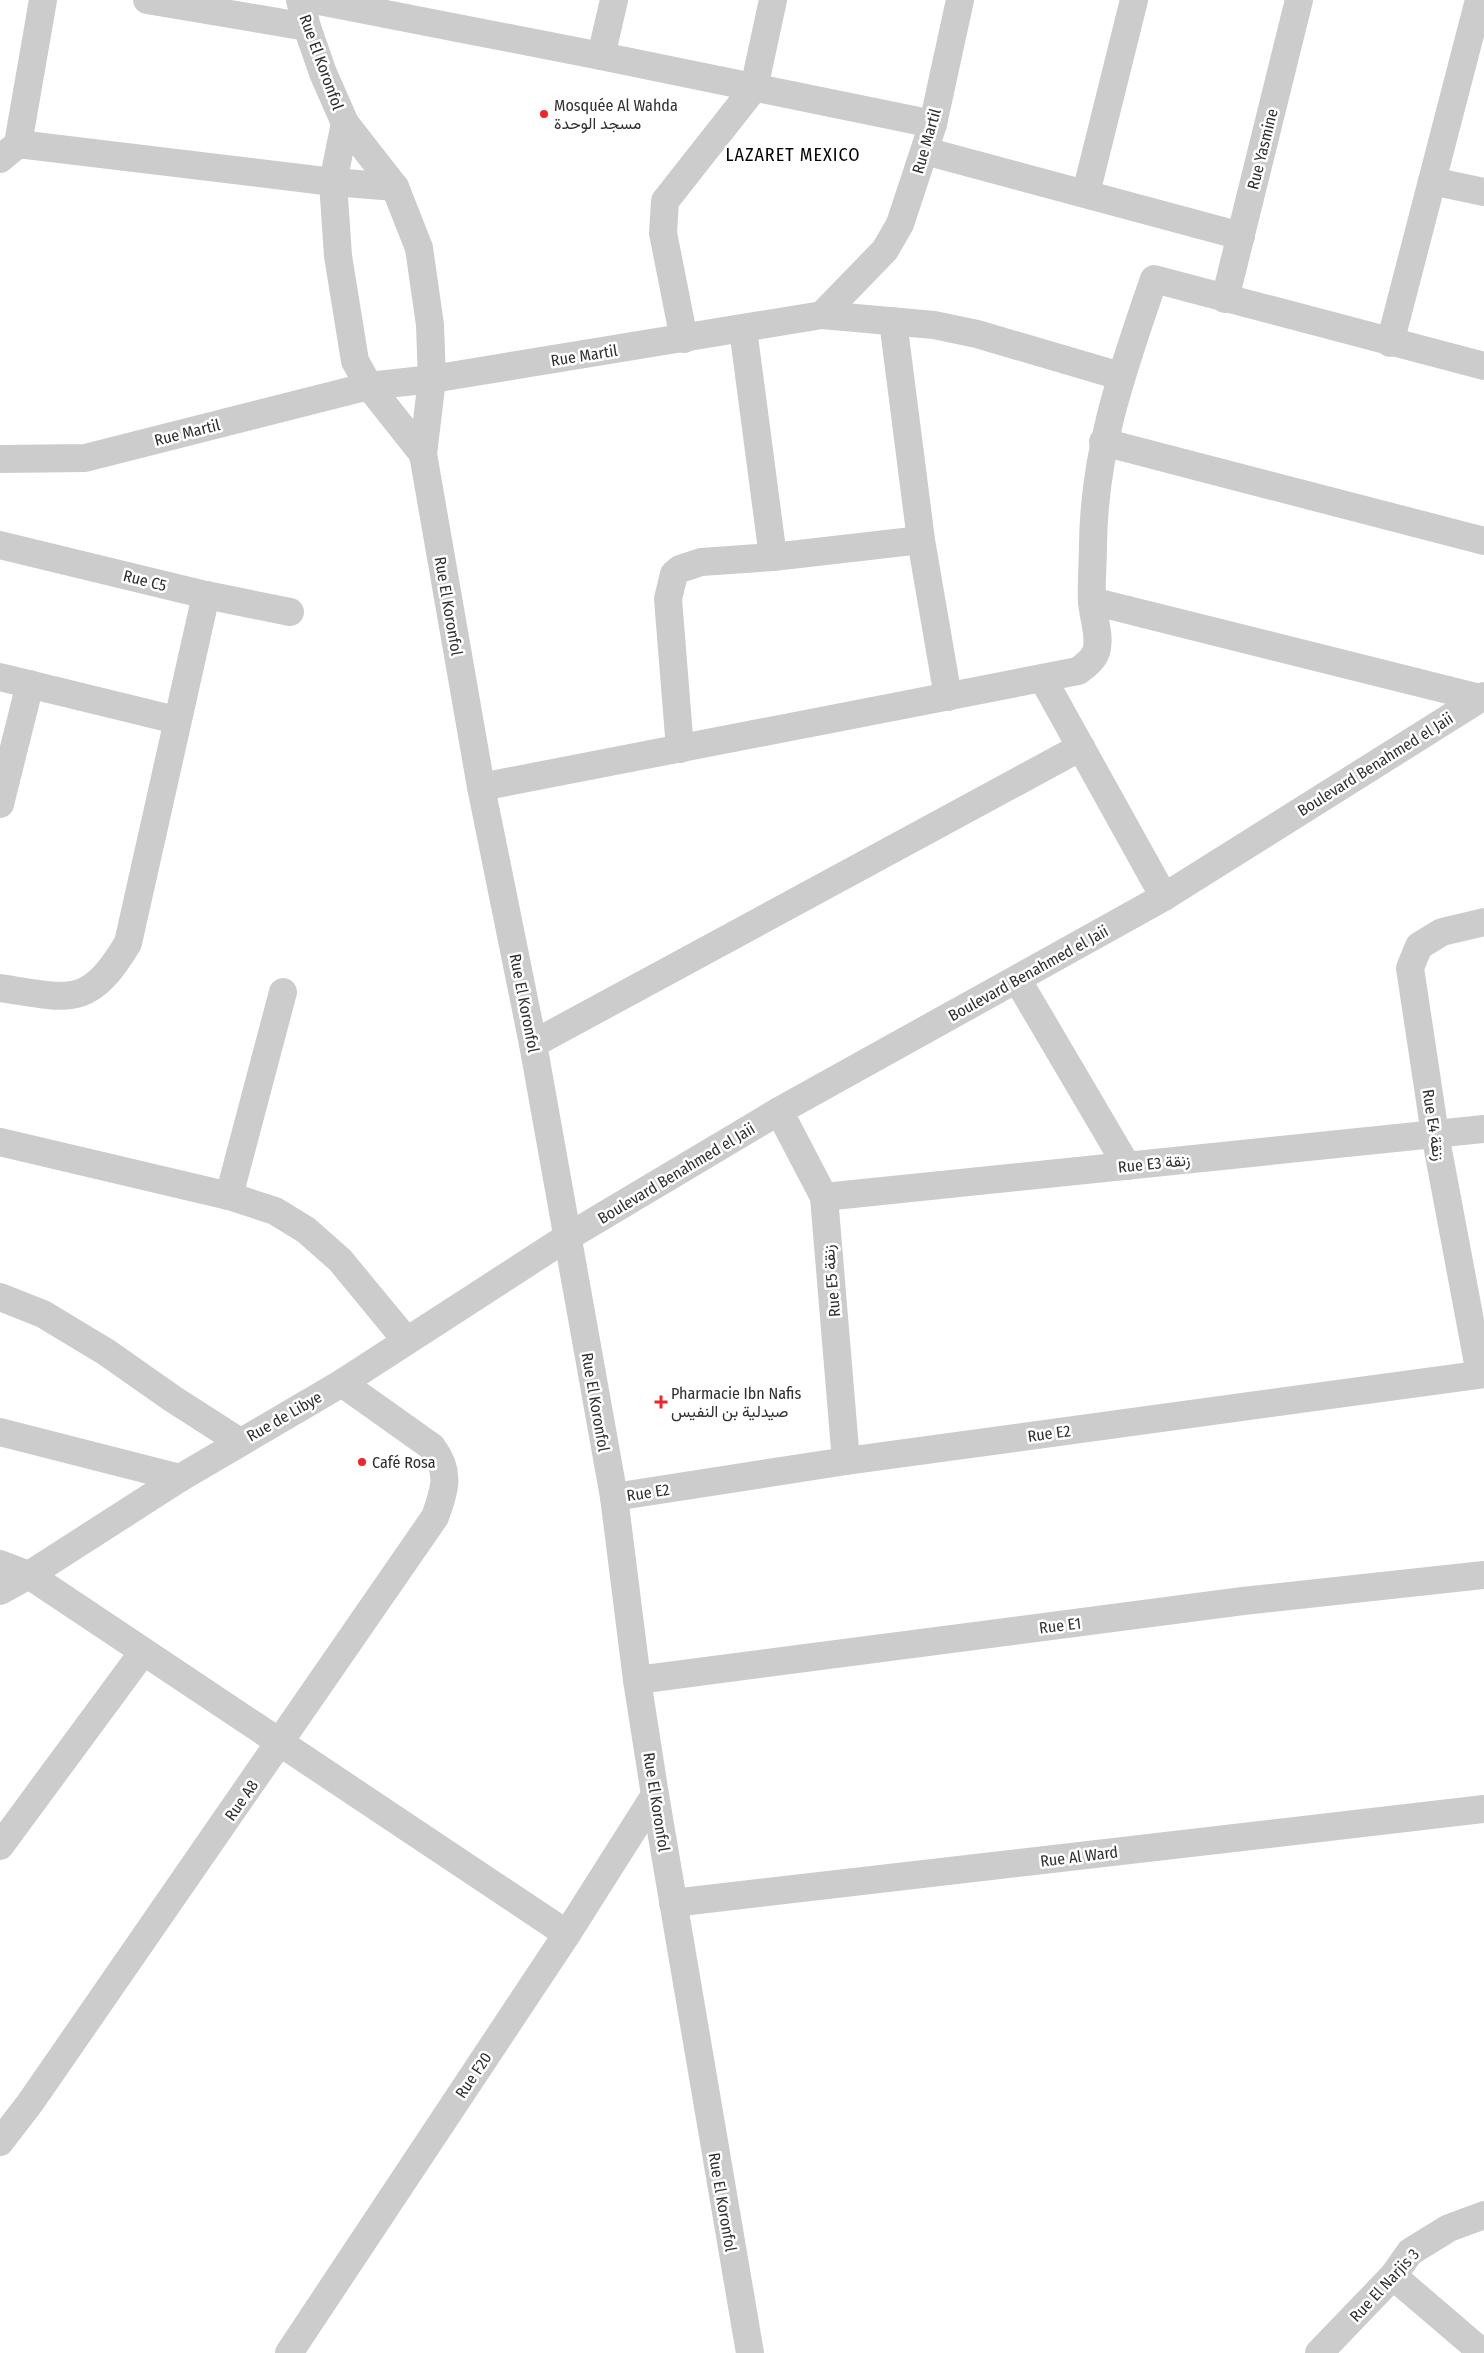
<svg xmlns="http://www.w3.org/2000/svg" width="1484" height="2353" viewBox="0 0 1484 2353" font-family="'Fira Sans Condensed',Vazirmatn,sans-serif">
  <rect width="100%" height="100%" fill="#fff"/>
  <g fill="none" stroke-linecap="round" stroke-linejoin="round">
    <!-- minor -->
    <g stroke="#ccc" stroke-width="28">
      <polyline points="147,0 307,27"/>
      <polyline points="300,0 307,27 323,73 345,123 395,187 419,248 430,325 432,379 423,454 481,787 533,1044 614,1497 637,1680 655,1795 750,2353"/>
      <polyline points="314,0 601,56 933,124"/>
      <polyline points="601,56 614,0"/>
      <polyline points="345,123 333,182 338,256 355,361 369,386 423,454"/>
      <polyline points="18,144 333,182 395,187"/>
      <polyline points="925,151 1241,236"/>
      <polyline points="0,159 18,144 43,0"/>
      <polyline points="1432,181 1484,192"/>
      <polyline points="1086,193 1134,0"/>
      <polyline points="1225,299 1299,0"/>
      <polyline points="822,315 934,325 977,334 1120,376"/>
      <polyline points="893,321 921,540 948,697"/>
      <polyline points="743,329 773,557 921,540"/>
      <polyline points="684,339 663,233 665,201 754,88 773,0"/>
      <polyline points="1390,343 1479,0"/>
      <polyline points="1103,442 1484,541"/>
      <polyline points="0,459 85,458 369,386 432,379 822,315 885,250 900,224 933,124 960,0"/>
      <polyline points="0,545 206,595 290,612"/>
      <polyline points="1092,601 1480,698"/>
      <polyline points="0,677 176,720"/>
      <polyline points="1043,679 1164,897"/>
      <polyline points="680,749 668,599 674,574 680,569 701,562 773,557"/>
      <path d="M 481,787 L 1078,671 C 1085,666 1093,660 1096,652 C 1101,637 1093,617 1092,602 C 1091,584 1093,564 1093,545 C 1094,449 1123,369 1154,279 L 1484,366"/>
      <polyline points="0,804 30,684"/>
      <polyline points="1017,979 1127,1166"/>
      <path d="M 0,988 C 69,998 88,1010 128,943 L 206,595"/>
      <polyline points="533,1044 1081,747"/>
      <polyline points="779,1111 824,1197 846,1461"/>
      <polyline points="0,1142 229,1196 275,1211 306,1230 340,1260 406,1340"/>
      <polyline points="229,1196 283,992"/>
      <polyline points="824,1197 1484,1129"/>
      <polyline points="0,1297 43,1314 106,1352 173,1399 240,1442"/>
      <polyline points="1480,1374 1435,1134 1410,968 1419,946 1442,932 1484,922"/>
      <polyline points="0,1432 180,1478"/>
      <polyline points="614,1497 846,1461 1484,1374"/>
      <polyline points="0,1564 29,1575 567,1934"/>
      <polyline points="0,1591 29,1575 180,1478 342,1383 566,1238 779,1111 1164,897 1484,696"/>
      <polyline points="637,1680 1243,1601 1484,1575"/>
      <polyline points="0,1846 143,1652"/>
      <polyline points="673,1903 1484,1809"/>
      <path d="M 0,2142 L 30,2103 L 435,1517 C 445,1489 451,1472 432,1447 L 342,1383"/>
      <polyline points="1393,2276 1483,2353"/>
      <polyline points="289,2353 567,1934 655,1795"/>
      <polyline points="1319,2353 1393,2276 1410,2252 1449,2228 1484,2215"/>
    </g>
  </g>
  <!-- markers -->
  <g fill="#f32427" stroke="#fff" stroke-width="2">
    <circle cx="544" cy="114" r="5"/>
    <path d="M658.5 1394.5h5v5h5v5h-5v5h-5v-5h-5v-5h5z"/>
    <circle cx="362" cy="1462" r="5"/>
  </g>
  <g text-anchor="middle" stroke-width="5" stroke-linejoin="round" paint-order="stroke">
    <!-- street labels -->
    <g font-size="16" fill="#2f2f2f" stroke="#fff">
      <text transform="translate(322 62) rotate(70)" y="6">Rue El Koronfol</text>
      <text transform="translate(926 141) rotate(-74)" y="6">Rue Martil</text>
      <text transform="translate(1262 149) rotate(-76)" y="6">Rue Yasmine</text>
      <text transform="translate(584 355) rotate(-9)" y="6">Rue Martil</text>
      <text transform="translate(187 432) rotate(-14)" y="6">Rue Martil</text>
      <text transform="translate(145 580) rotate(14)" y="6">Rue C5</text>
      <text transform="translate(449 606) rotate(80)" y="6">Rue El Koronfol</text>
      <text transform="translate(1375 764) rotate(-32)" y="6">Boulevard Benahmed el Jaii</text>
      <text transform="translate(1028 973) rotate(-29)" y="6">Boulevard Benahmed el Jaii</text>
      <text transform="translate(525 1003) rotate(79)" y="6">Rue El Koronfol</text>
      <text transform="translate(1434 1125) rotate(81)" y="6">Rue E4 زنقة</text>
      <text transform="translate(1154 1163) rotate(-6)" y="6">Rue E3 زنقة</text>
      <text transform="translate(676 1173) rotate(-31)" y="6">Boulevard Benahmed el Jaii</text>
      <text transform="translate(831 1281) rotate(-95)" y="6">Rue E5 زنقة</text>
      <text transform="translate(596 1402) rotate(80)" y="6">Rue El Koronfol</text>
      <text transform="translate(284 1416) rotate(-30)" y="6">Rue de Libye</text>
      <text transform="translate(1049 1433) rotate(-8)" y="6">Rue E2</text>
      <text transform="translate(648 1492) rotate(-9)" y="6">Rue E2</text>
      <text transform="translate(1060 1625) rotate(-7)" y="6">Rue E1</text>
      <text transform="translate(241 1800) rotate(-55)" y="6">Rue A8</text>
      <text transform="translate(657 1802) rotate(81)" y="6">Rue El Koronfol</text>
      <text transform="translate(1079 1856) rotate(-7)" y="6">Rue Al Ward</text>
      <text transform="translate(473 2075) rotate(-56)" y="6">Rue F20</text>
      <text transform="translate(723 2202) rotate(80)" y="6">Rue El Koronfol</text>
      <text transform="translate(1384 2285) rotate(-47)" y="6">Rue El Narjis 3</text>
    </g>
    <!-- poi labels -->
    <g font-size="16" fill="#2f2f2f" stroke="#fff" text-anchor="start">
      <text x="554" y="111">Mosquée Al Wahda<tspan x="554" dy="18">مسجد الوحدة</tspan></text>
      <text x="671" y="1399">Pharmacie Ibn Nafis<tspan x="671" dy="18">صيدلية بن النفيس</tspan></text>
      <text x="372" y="1468">Café Rosa</text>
    </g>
    <!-- neighbourhood labels -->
    <g font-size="18" letter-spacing="1" fill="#000" stroke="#fff">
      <text x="793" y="161">LAZARET MEXICO</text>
    </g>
  </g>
</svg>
